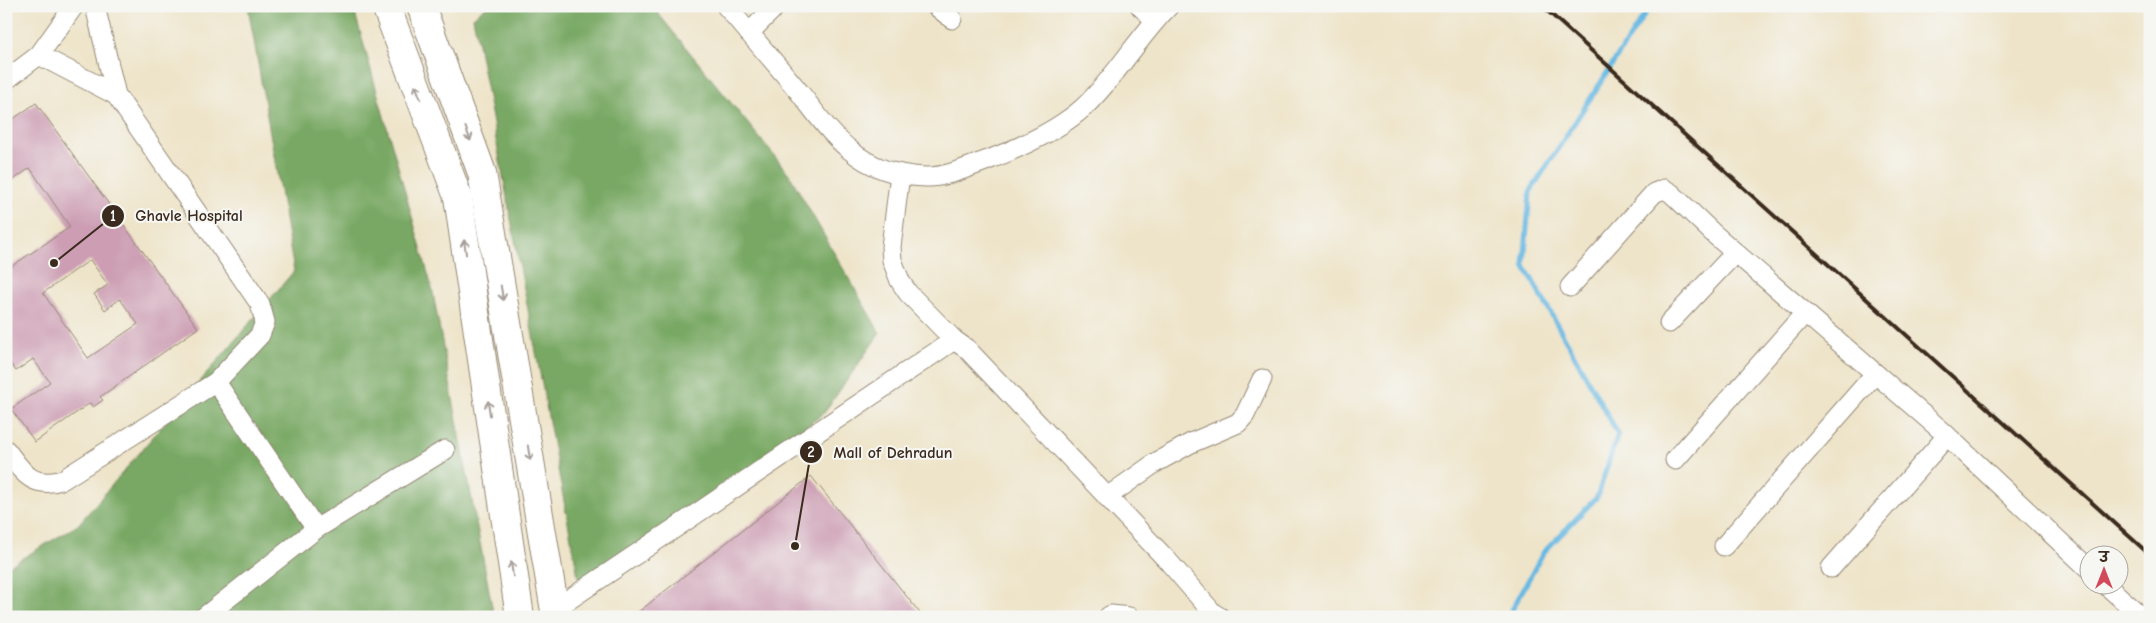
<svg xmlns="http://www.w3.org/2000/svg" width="2156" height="623" viewBox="0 0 2156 623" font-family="'Comic Neue','Playpen Sans Deva',sans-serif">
  <rect width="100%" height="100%" fill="#f6f6f2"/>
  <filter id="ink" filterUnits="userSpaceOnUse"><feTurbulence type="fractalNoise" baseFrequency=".02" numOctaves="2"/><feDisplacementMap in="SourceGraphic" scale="10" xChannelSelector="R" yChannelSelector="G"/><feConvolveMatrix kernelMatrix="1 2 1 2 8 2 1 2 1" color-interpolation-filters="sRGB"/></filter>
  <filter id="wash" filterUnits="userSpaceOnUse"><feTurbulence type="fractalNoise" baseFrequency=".0096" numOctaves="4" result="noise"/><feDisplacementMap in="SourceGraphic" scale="20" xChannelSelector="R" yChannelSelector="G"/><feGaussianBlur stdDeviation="1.12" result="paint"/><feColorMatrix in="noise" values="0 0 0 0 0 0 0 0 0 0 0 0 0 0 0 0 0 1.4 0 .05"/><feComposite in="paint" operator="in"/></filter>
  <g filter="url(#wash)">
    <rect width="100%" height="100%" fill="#eee4c9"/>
    <!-- forest -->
    <g fill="#78a863" stroke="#5a6940">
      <polygon points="248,6 353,6 432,288 494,617 6,617 6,568 78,525 294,271"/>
      <polygon points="487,6 652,6 789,174 880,333 824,413 582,597 473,17"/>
    </g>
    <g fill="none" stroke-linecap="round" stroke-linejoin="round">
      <!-- stream -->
      <polyline stroke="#68b9e3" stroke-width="5" points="1508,617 1543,553 1597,497 1618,434 1524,265 1530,192 1650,6"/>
    </g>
    <g id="blocks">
      <!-- building -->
      <g fill="#cc9db3" fill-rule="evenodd">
        <path d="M 36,103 L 198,328 L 100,397 L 103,400 L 93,407 L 90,403 L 35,442 L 11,409 L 50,382 L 33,359 L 16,371 L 6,358 L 6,270 L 70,227 L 30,168 L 6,185 L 6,124 ZM 90,260 L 108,285 L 94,294 L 105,310 L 120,299 L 138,324 L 88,358 L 43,293 Z"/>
        <polygon points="811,476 923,617 632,617"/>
      </g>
    </g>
  </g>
  <g filter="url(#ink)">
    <use href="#blocks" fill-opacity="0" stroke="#948774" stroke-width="1"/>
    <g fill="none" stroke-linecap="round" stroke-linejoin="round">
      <defs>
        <g id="minor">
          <path d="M 726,6 C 751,35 776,64 800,93 C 815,112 830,134 850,150 C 871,168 898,176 926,177 C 945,178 971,166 988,160 C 1019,148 1059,130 1084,107 C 1116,77 1138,37 1169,6"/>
          <polyline points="936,6 952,19"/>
          <polyline points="1140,6 1155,20"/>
          <polyline points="749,33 776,6"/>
          <polyline points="39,55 116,95"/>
          <polyline points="6,80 39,55 74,6"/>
          <polyline points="900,174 891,247 892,260 900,281 908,293 954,340"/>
          <polyline points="1570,287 1654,193 1664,189 1671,193 1715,235 1942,431 2088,568"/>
          <polyline points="1669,323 1735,253"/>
          <polyline points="216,382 316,529"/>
          <path d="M 6,450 C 23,472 31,489 62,480 L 216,382 L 260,335 L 265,322 L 260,304 L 116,95 L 95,6"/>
          <polyline points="1675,460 1805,313"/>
          <polyline points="1107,497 1155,463 1191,443 1238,423 1245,415 1262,379"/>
          <polyline points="1724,546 1875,374"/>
          <polyline points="1831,568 1947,436"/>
          <polyline points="2107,586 2142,617"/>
          <polyline points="555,609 954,340 967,349 1168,561 1213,613 1220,617"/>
          <polyline points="204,617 316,529 445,450"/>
          <polyline points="1108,617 1111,615 1129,617"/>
        </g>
        <g id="highway">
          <polyline points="386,6 458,197 520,617"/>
          <polyline points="421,6 482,173 556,617"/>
        </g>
      </defs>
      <!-- minor casing -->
      <use href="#minor" stroke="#948774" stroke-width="21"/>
      <!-- highway casing -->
      <use href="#highway" stroke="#948774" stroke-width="30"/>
      <!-- minor -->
      <use href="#minor" stroke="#fff" stroke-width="19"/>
      <!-- highway -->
      <use href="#highway" stroke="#fff" stroke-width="28"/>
      <!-- rail -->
      <polyline stroke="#3b2a1e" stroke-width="4" points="1542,6 2150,555"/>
    </g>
    <!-- one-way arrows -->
    <defs><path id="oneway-shaft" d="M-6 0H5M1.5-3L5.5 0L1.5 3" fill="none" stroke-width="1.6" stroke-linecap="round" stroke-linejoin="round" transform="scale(1.25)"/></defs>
    <g stroke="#a79f9a">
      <use href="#oneway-shaft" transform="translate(418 92) rotate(-111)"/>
      <use href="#oneway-shaft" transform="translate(468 134) rotate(70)"/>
      <use href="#oneway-shaft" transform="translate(465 247) rotate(-98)"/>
      <use href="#oneway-shaft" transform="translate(502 293) rotate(81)"/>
      <use href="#oneway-shaft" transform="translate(489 408) rotate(-98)"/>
      <use href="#oneway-shaft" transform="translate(529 453) rotate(81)"/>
      <use href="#oneway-shaft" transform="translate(512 569) rotate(-98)"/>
    </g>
  </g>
  <!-- callouts -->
  <path fill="none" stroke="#3b2a1e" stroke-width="2" d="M54 263L113 216M795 546L811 452"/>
  <g fill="#3b2a1e" stroke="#f6f6f2" stroke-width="2">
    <circle cx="54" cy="263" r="5"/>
    <circle cx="795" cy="546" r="5"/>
    <circle cx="113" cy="216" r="12"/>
    <circle cx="811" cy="452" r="12"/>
  </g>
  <g font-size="15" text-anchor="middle" font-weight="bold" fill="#fff">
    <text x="113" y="221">1</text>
    <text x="811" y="457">2</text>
  </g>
  <g font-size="16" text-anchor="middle" font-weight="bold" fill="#3b2a1e" stroke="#f6f6f2" stroke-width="4" stroke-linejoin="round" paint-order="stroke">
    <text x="189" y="221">Ghavle Hospital</text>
    <text x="893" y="458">Mall of Dehradun</text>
  </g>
  <!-- margin -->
  <rect width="2156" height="623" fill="none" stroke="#f6f6f2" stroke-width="25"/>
  <!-- north arrow -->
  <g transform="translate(2104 570)"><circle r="24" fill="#f6f6f2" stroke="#aba49d"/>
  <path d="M0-4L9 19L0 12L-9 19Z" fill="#d1495b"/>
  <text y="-8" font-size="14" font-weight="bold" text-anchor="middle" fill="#3b2a1e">उ</text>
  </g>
</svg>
